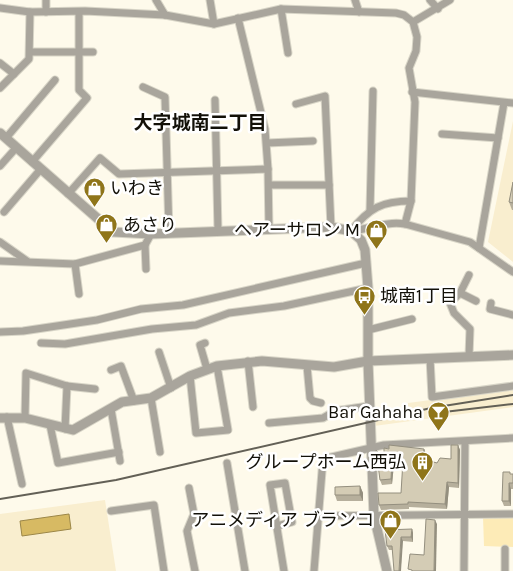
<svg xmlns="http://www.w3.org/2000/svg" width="513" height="571" viewBox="0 0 513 571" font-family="Karla,'Noto Sans JP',sans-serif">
  <rect width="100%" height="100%" fill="#fefaeb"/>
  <!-- built -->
  <g fill="#f9eecf">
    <polygon points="513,121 513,262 488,242"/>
    <polygon points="513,389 513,407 374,426 374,417 408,409 408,403"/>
    <polygon points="105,500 116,571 0,571 0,514"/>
  </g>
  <!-- green -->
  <polygon fill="#fdebb7" points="483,517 513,517 513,547 484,546"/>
  <!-- water -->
  <polygon fill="#d7ba63" stroke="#9c8748" points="69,514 71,529 22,536 20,521"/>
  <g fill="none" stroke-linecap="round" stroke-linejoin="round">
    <defs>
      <g id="minor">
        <polyline points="156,0 165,15"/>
        <polyline points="210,0 214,24"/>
        <polyline points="355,0 359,12"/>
        <polyline points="430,0 438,9"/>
        <path d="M 0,8 L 30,12 L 85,11 L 165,15 L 214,24 L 281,9 L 396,13 L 404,15 L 413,22 L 417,37 L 416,51 L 409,68 L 415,102 L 411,201 C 382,201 369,208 351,231"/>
        <polyline points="281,9 288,53"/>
        <polyline points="46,12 46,0"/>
        <polyline points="238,18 265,129 268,169"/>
        <polyline points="413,22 450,0"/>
        <polyline points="30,52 93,52"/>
        <polyline points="0,63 14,74"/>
        <polyline points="143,87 165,97 169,232"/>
        <polyline points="0,88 29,59 30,12"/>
        <polyline points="412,92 513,103"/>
        <polyline points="215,100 218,231"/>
        <polyline points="296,104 325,96 331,227"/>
        <polyline points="442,134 498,138"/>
        <polyline points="6,138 55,80"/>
        <polyline points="267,143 313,141"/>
        <polyline points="32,162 87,98 79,90 79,12"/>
        <polyline points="0,166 16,148"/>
        <polyline points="269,185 329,185"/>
        <polyline points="68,194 100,158 119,174 268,169 269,230"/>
        <polyline points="370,210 373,91"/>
        <polyline points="4,212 40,170"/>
        <polyline points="405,224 470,242 513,272"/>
        <path d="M 351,231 C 370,229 386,221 405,224 L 411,201"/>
        <polyline points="0,242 27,261"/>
        <polyline points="145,245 146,269"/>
        <polyline points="479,248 504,103"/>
        <polyline points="0,261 75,264 145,245 151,234"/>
        <polyline points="75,264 79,294"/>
        <polyline points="469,275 460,293 450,303 454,313 470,329 469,356"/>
        <polyline points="460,293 476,301"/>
        <polyline points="491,303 490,309 513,315"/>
        <polyline points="368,330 412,319"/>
        <polyline points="0,332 23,331 97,320 141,309 183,305 366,263"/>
        <polyline points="41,343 65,344 152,329 196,325 229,313 284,306 368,288"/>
        <polyline points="205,343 200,345 207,369"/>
        <polyline points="159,352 171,388"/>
        <polyline points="430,358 432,397 513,386"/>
        <polyline points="248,361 253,407"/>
        <polyline points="307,366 310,398 313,401 321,403"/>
        <polyline points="111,370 121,366 134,401"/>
        <polyline points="190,376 196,433 228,430 217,366"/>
        <polyline points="151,398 160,452"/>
        <polyline points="111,409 120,461"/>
        <polyline points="7,417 22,484"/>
        <polyline points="25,418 26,373 67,386 95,389"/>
        <polyline points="269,423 323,418 335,411 369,406"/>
        <polyline points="50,425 58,463 119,452"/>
        <polyline points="65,429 67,386"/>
        <polyline points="227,463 245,571"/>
        <polyline points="189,488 194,514 187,531 195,571"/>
        <polyline points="111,511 154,505 164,571"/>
        <polyline points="318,516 513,514"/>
        <polyline points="277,526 292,522 285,483 270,485 284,571"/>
        <polyline points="314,571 323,459 384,445 513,438"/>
        <polyline points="464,571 465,442"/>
        <polyline points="505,571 505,549"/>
      </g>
      <g id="tertiary">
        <polyline points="0,133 113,232 151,234 331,227 351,231 361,240 365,250 368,288 368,361 374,516 387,571"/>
        <polyline points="0,418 25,418 73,430 122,402 151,398 190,376 217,366 262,361 334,367 368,361 513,355"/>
      </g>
    </defs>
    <!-- minor casing -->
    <use href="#minor" stroke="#d8d5c7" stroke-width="9"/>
    <!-- tertiary casing -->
    <use href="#tertiary" stroke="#d8d5c7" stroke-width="11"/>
    <!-- minor -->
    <use href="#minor" stroke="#a9a59c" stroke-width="7"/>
    <!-- tertiary -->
    <use href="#tertiary" stroke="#a9a59c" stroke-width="9"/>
    <!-- rail -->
    <g stroke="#636056" stroke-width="2">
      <polyline points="444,412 513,404"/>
      <polyline points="0,499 116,480 431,408 513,395"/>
    </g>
  </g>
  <!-- wall -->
  <g fill="#b6af9c">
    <polygon points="513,182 513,210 512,210 509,202"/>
    <polygon points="458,445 460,450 459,488 449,487 447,509 409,507 409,509 381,510 379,505 401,493 403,465 394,464 392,484 382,485 380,480 384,458 389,449 424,449 426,454 425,460 437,463 451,459"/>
    <polygon points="510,472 510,474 513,474 513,489 511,489 511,506 504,506 502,501"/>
    <polygon points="360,486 363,493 363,501 337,501 335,495"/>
    <polygon points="412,529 413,533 413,542 403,541 392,550 389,550 387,546"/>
  </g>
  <!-- shaded-wall -->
  <g fill="#948f7f">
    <polygon points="458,445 460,450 459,488 458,483"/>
    <polygon points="424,449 426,454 425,464 423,459"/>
    <polygon points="392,459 394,464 392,484 391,479"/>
    <polygon points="447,482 449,487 447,509 445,504"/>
    <polygon points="509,483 511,489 511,506 509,501"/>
    <polygon points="360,486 363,493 363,501 360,495"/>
    <polygon points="435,520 437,524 436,571 434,571"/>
    <polygon points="412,529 413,533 413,542 411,537"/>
    <polygon points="401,537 403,541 401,571 399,571"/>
  </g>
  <!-- building -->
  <g fill="#d4ccb5" stroke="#948f7f">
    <polygon points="513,182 513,203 509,202"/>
    <polygon points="389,445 424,449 423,459 437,463 440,458 451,459 451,445 458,445 458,483 447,482 445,504 408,502 408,504 379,505 378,493 401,493 403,460 392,459 391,479 380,480 376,450 384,458 384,448 389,449"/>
    <polygon points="503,472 510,472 510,474 513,474 513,483 509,483 509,501 502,501"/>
    <polygon points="360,486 360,495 335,495 335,487"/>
    <polygon points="426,519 435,520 434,571 412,571 412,570 408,569 410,554 424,555"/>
    <polygon points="412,529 411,537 401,537 399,571 394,571 392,546 387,546 385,530"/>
  </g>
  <!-- icons -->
  <defs>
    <symbol id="shop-pin" viewBox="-11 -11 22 30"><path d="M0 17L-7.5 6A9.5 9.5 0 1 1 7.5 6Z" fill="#8f751a" stroke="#fff"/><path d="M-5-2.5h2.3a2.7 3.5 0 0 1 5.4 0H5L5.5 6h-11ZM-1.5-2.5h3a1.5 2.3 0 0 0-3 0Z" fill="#fff"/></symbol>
    <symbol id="bus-pin" viewBox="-11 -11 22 30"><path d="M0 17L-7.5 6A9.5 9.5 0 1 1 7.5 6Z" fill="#8f751a" stroke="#fff"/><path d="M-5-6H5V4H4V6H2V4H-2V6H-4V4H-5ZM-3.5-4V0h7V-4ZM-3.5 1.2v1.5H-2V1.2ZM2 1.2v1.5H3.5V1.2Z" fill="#fff"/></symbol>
    <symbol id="bar-pin" viewBox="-11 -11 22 30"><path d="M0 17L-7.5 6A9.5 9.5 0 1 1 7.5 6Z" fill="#8f751a" stroke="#fff"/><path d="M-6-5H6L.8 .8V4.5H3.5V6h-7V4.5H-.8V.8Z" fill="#fff"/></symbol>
    <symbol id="building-pin" viewBox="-11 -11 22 30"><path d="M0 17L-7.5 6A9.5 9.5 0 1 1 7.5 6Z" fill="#8f751a" stroke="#fff"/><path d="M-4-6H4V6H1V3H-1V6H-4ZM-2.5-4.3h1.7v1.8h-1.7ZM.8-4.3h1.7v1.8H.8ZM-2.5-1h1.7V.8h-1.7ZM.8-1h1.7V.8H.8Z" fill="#fff"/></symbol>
  </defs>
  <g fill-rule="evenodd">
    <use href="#shop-pin" x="82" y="176" width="25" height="34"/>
    <use href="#shop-pin" x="94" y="212" width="25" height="34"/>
    <use href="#shop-pin" x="364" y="218" width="25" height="34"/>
    <use href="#bus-pin" x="352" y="284" width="25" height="34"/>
    <use href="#bar-pin" x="426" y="400" width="25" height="34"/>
    <use href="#building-pin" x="410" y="450" width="25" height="34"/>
    <use href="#shop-pin" x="378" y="508" width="25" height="34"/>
  </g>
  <g text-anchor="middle" stroke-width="5" stroke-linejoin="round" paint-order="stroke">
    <!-- poi labels -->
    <g font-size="18" fill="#121008" stroke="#fff" text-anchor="end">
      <text x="110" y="194" text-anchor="start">いわき</text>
      <text x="123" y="231" text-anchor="start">あさり</text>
      <text x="360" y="236">ヘアーサロン M</text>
      <text x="380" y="302" text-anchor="start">城南1丁目</text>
      <text x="423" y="418">Bar Gahaha</text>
      <text x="406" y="468">グループホーム西弘</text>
      <text x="374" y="526">アニメディア ブランコ</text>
    </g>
    <!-- neighbourhood labels -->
    <g font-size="19" font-weight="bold" fill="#121008" stroke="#fff">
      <text x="200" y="129">大字城南二丁目</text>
    </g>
  </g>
</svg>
